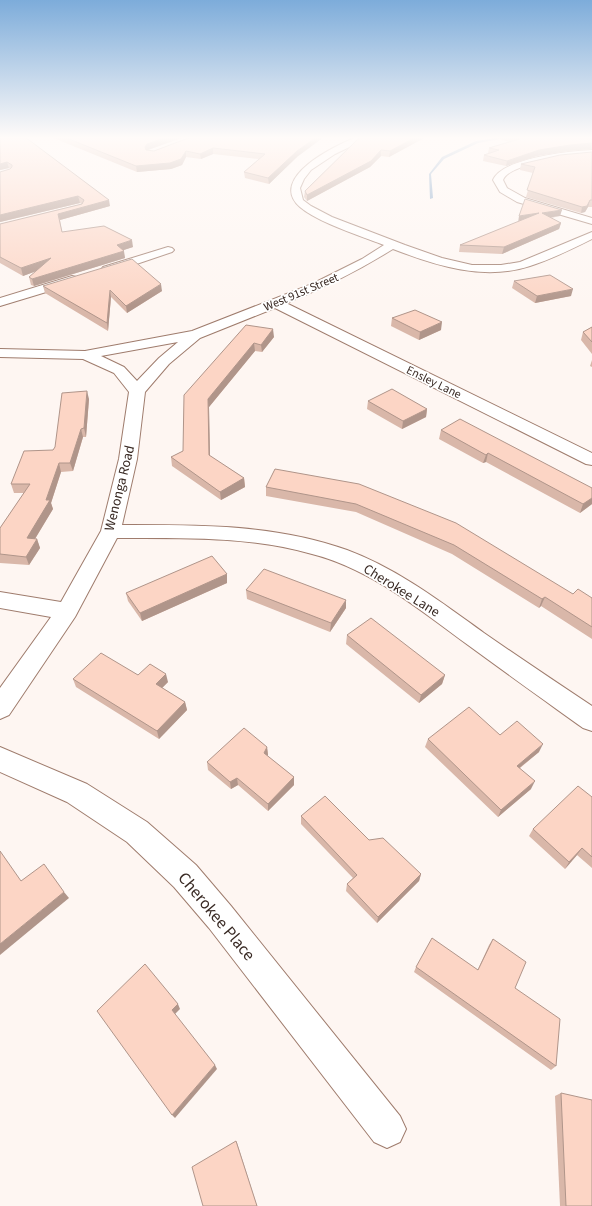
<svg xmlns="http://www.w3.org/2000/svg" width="592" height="1206" viewBox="0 0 592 1206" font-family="'Source Sans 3',sans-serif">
  <rect width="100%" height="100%" fill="#fef6f2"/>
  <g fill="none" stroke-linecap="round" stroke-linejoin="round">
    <!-- stream -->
    <polygon fill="#7ea1c6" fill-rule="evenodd" points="502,137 511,137 478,143 444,159 431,174 433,198 430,199 429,174 442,157 476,141"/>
    <defs>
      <g id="minor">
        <path d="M 357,137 L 370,137 L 335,154 L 311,170 L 304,179 L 300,188 L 303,200 L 311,206 L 332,217 L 405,245 L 442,258 L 472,265 L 501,265 L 520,262 L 592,232 L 592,239 C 572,249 552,259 530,266 C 484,281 437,266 393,249 C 359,270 324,288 286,303 L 592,453 L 592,465 L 586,464 L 275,308 L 200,338 L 169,364 L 145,392 L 137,459 L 122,525 C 198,525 275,524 347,550 C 398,569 441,602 484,633 C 520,658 556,682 592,706 L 592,731 L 583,728 C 544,700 506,673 468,645 C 420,610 371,569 312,554 C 249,536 182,538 117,538 L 75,617 L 9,715 L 0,719 L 0,688 L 51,617 L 0,608 L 0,592 L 61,602 L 101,531 L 119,459 L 129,392 L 114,373 L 83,359 L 0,357 L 0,349 L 85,351 L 192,331 L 312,284 L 362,259 L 384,245 C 361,236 317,222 300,207 C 267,178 336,145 357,137 ZM 178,342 L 159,358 L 137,381 L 124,367 L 101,356 Z"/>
        <path d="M 592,150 L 592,156 C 575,156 509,163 503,180 L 507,188 L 525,198 L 592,218 L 592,224 L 517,202 L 500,192 L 493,180 C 502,158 570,151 592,150 Z"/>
        <polygon points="168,247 172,248 174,250 172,252 107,274 103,273 101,270 103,267"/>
        <polygon points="72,276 76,277 78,280 76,283 0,306 0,298"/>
        <polygon points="0,747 87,784 147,822 196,865 231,906 400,1116 406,1129 400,1142 387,1148 374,1142 209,928 174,887 127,842 67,802 0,772"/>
      </g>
    </defs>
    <!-- minor casing -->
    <use href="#minor" stroke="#9f7c6d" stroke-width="2"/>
    <!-- minor -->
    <use href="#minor" fill="#fff" fill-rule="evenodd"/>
  </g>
  <!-- wall -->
  <g fill="#d9b7a9">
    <polygon points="0,137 110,206 60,220 62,232 133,247 123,250 125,258 34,286 31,285 29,277 36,271 23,276 0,263 0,224 82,204 80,203 0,222 0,172 11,169 9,168 0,170"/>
    <polygon points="51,137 184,137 147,150 154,151 191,137 297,157 269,184 245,178 244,172 259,159 213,154 201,159 186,157 182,165 171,169 137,172"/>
    <polygon points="361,137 426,137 389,157 381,156 370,167 307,201 304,197 305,191"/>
    <polygon points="493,137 592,137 592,149 568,151 537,156 506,166 483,161 484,155 489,154 488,153 489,148 509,142"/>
    <polygon points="592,152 592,207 588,207 585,212 581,213 526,197 533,173 520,170 521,164"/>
    <polygon points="560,216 551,218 561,223 559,229 502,254 459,252 460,245 518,222"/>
    <polygon points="514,281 571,296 535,303 512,288"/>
    <polygon points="43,286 162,291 127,313 111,297 108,331 45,293"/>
    <polygon points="392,318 441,330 419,340 391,326"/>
    <polygon points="246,325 274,337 262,352 255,351 209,407 210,456 244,478 245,487 221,500 172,466 171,457 183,451"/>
    <polygon points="592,327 592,354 581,340 583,332"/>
    <polygon points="592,360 592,367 590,366"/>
    <polygon points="89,399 86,437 83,437 73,471 61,472 51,503 53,509 35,539 37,539 40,548 29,565 0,563 0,528 24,493 14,493 11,484 53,450"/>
    <polygon points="368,401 427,409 426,417 402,429 367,409"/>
    <polygon points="441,430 592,488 592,504 580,513 486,462 483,463 439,439"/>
    <polygon points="275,469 573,594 592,598 592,639 541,606 539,608 452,554 356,512 266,496 266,487"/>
    <polygon points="227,574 227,583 142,621 128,601 126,593"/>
    <polygon points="246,590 346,608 330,632 247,599"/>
    <polygon points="347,635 445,675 442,684 419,703 346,644"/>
    <polygon points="138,675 168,682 162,688 185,702 187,710 159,739 76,687 73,679"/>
    <polygon points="500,735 539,752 520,768 531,789 498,817 425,747 428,739"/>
    <polygon points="267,747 268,755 267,756 294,777 294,785 268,811 238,785 231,789 208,770 207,762"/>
    <polygon points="592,797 592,868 577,855 565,869 529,836 533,829"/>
    <polygon points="301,816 369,840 421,874 419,881 377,923 346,891 347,884 353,878 301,824"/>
    <polygon points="493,939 515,988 556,1066 551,1070 414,972 416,967 478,969 489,945"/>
    <polygon points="561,1093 592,1206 560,1206 555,1096"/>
  </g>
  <!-- shaded-wall -->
  <g fill="#b0958a">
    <polygon points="167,137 184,137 148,150 146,152 145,147 147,144"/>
    <polygon points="317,137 324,137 297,157 269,184 268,178 297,151"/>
    <polygon points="416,137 426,137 389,157 390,151"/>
    <polygon points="592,143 592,149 568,151 537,156 506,166 507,161 539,150 570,145"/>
    <polygon points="213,148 213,154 201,159 200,154"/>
    <polygon points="381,150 381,156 370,167 307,201 307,195"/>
    <polygon points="186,151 186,157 182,165 171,169 137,172 136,166"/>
    <polygon points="7,162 9,168 0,170 0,164"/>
    <polygon points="78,196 80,203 0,222 0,215"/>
    <polygon points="109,200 110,206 60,220 58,214"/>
    <polygon points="590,200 588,207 585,212 581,213 582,207"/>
    <polygon points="562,210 560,216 540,219 542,213"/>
    <polygon points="539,213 518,223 519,216"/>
    <polygon points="561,223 559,229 502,254 504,247"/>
    <polygon points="132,240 133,247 118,252 117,245"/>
    <polygon points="124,251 125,258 34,286 32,279"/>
    <polygon points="51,258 53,265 23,276 21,268"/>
    <polygon points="161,284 162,291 127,313 126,306"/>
    <polygon points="573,289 571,296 535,303 537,296"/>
    <polygon points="110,290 111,297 108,331 107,323"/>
    <polygon points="442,322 441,330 419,340 420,332"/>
    <polygon points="273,329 274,337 262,352 261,345"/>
    <polygon points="254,343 255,351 209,407 210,463 209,455 208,399"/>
    <polygon points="87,391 89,399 86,437 84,428"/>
    <polygon points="427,409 426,417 402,429 403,421"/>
    <polygon points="81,429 83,437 73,471 70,463"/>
    <polygon points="488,453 486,462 483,463 486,455"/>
    <polygon points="59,463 61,472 51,503 53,509 30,547 27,538 46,500"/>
    <polygon points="244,478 245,487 221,500 220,492"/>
    <polygon points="592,498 592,504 580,513 583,504"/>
    <polygon points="37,539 40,548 29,565 26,557"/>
    <polygon points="227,574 227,583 142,621 140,613"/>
    <polygon points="545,597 541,606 539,608 542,599"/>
    <polygon points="346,600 346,608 330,632 331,623"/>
    <polygon points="166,674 168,682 158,692 156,684"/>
    <polygon points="445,675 442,684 419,703 421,695"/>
    <polygon points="185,702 187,710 159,739 157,731"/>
    <polygon points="543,744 539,752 513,773 517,766"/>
    <polygon points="267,747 268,755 264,761 264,753"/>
    <polygon points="294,777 294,785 268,811 268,804"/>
    <polygon points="237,778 238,785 231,789 230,782"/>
    <polygon points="535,781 531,789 498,817 501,810"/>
    <polygon points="582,848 577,855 565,869 569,862"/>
    <polygon points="421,874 419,881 377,923 378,917"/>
    <polygon points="64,892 69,898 0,955 0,944"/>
    <polygon points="178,1004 180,1009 174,1015 172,1010"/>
    <polygon points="215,1065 217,1069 175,1118 172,1115"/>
    <polygon points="236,1141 237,1143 257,1206"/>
  </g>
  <!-- building -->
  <g fill="#fcd5c5" stroke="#b0958a">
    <polygon points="0,137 25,137 109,200 58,214 62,232 104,226 132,240 117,245 124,251 32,279 29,277 51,258 21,268 0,257 0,224 82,204 84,200 78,196 0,215 0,172 10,169 12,167 12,165 7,162 0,164"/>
    <polygon points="64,137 167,137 147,144 145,147 146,150 154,151 191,137 317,137 297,151 268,178 244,172 265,154 213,148 200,154 186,151 181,159 170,163 136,166"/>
    <polygon points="361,137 416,137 390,151 381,150 371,161 307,195 305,191 357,140"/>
    <polygon points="515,137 592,137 592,143 570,145 539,150 507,161 484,155 499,150 489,148 519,139"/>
    <polygon points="592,152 592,200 590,200 587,206 582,207 527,190 535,167 521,164 560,155"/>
    <polygon points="525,199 562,210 542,213 561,223 504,247 460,245 539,213 519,216"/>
    <polygon points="132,259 161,284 126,306 110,290 107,323 43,286"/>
    <polygon points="550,275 573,289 537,296 514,281"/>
    <polygon points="415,310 442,322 420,332 392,318"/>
    <polygon points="246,325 273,329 261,345 254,343 208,399 209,455 244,478 220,492 171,457 183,451 184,395"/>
    <polygon points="592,327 592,342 583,332"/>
    <polygon points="392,389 427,409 403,421 368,401"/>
    <polygon points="87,391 84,428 81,429 70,463 59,463 46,500 50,500 27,538 37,539 26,557 0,554 0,528 30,484 11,484 24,451 53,450 55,447 62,393"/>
    <polygon points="460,419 592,488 592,498 583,504 488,453 486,455 441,430"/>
    <polygon points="275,469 359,484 456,523 573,594 578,589 592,598 592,627 545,597 542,599 454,545 356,504 266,487"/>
    <polygon points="212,556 227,574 140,613 126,593"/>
    <polygon points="264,569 346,600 331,623 246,590"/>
    <polygon points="371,618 445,675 421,695 347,635"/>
    <polygon points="101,653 138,675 150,664 166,674 156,684 185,702 157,731 73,679"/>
    <polygon points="469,707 500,735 517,721 543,744 517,766 535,781 501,810 428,739"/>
    <polygon points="244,728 267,747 264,753 294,777 268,804 237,778 230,782 207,762"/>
    <polygon points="578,786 592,797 592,857 582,848 569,862 533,829"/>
    <polygon points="325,796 369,840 383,838 421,874 378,917 347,884 357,875 301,816"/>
    <polygon points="0,851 21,881 44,864 64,892 0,944"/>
    <polygon points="432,938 478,970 493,939 526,962 515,988 560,1019 556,1066 416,967"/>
    <polygon points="145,964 178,1004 172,1010 215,1065 172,1115 97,1011"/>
    <polygon points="561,1093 592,1100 592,1206 566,1206"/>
    <polygon points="236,1141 257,1206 203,1206 192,1167"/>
  </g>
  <!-- sky -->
  <linearGradient id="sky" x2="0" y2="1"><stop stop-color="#7dacda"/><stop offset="0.45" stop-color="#fffbf9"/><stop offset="1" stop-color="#fffbf9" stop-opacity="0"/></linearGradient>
  <rect width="592" height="306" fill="url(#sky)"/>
  <g text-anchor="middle" stroke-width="3.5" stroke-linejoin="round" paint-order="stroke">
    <!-- far-street labels -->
    <g font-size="12" fill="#392a24" stroke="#fff">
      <text transform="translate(301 292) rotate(-23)" y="4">West 91st Street</text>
      <text transform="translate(434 382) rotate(26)" y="4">Ensley Lane</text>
    </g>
    <!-- street labels -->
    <g font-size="14" fill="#392a24" stroke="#fff">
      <text transform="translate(119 488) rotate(-76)" y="5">Wenonga Road</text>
      <text transform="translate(402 590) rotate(32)" y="5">Cherokee Lane</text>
    </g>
    <!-- near-street labels -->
    <g font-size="17" fill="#392a24" stroke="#fff">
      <text transform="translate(217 916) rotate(50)" y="6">Cherokee Place</text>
    </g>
  </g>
</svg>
